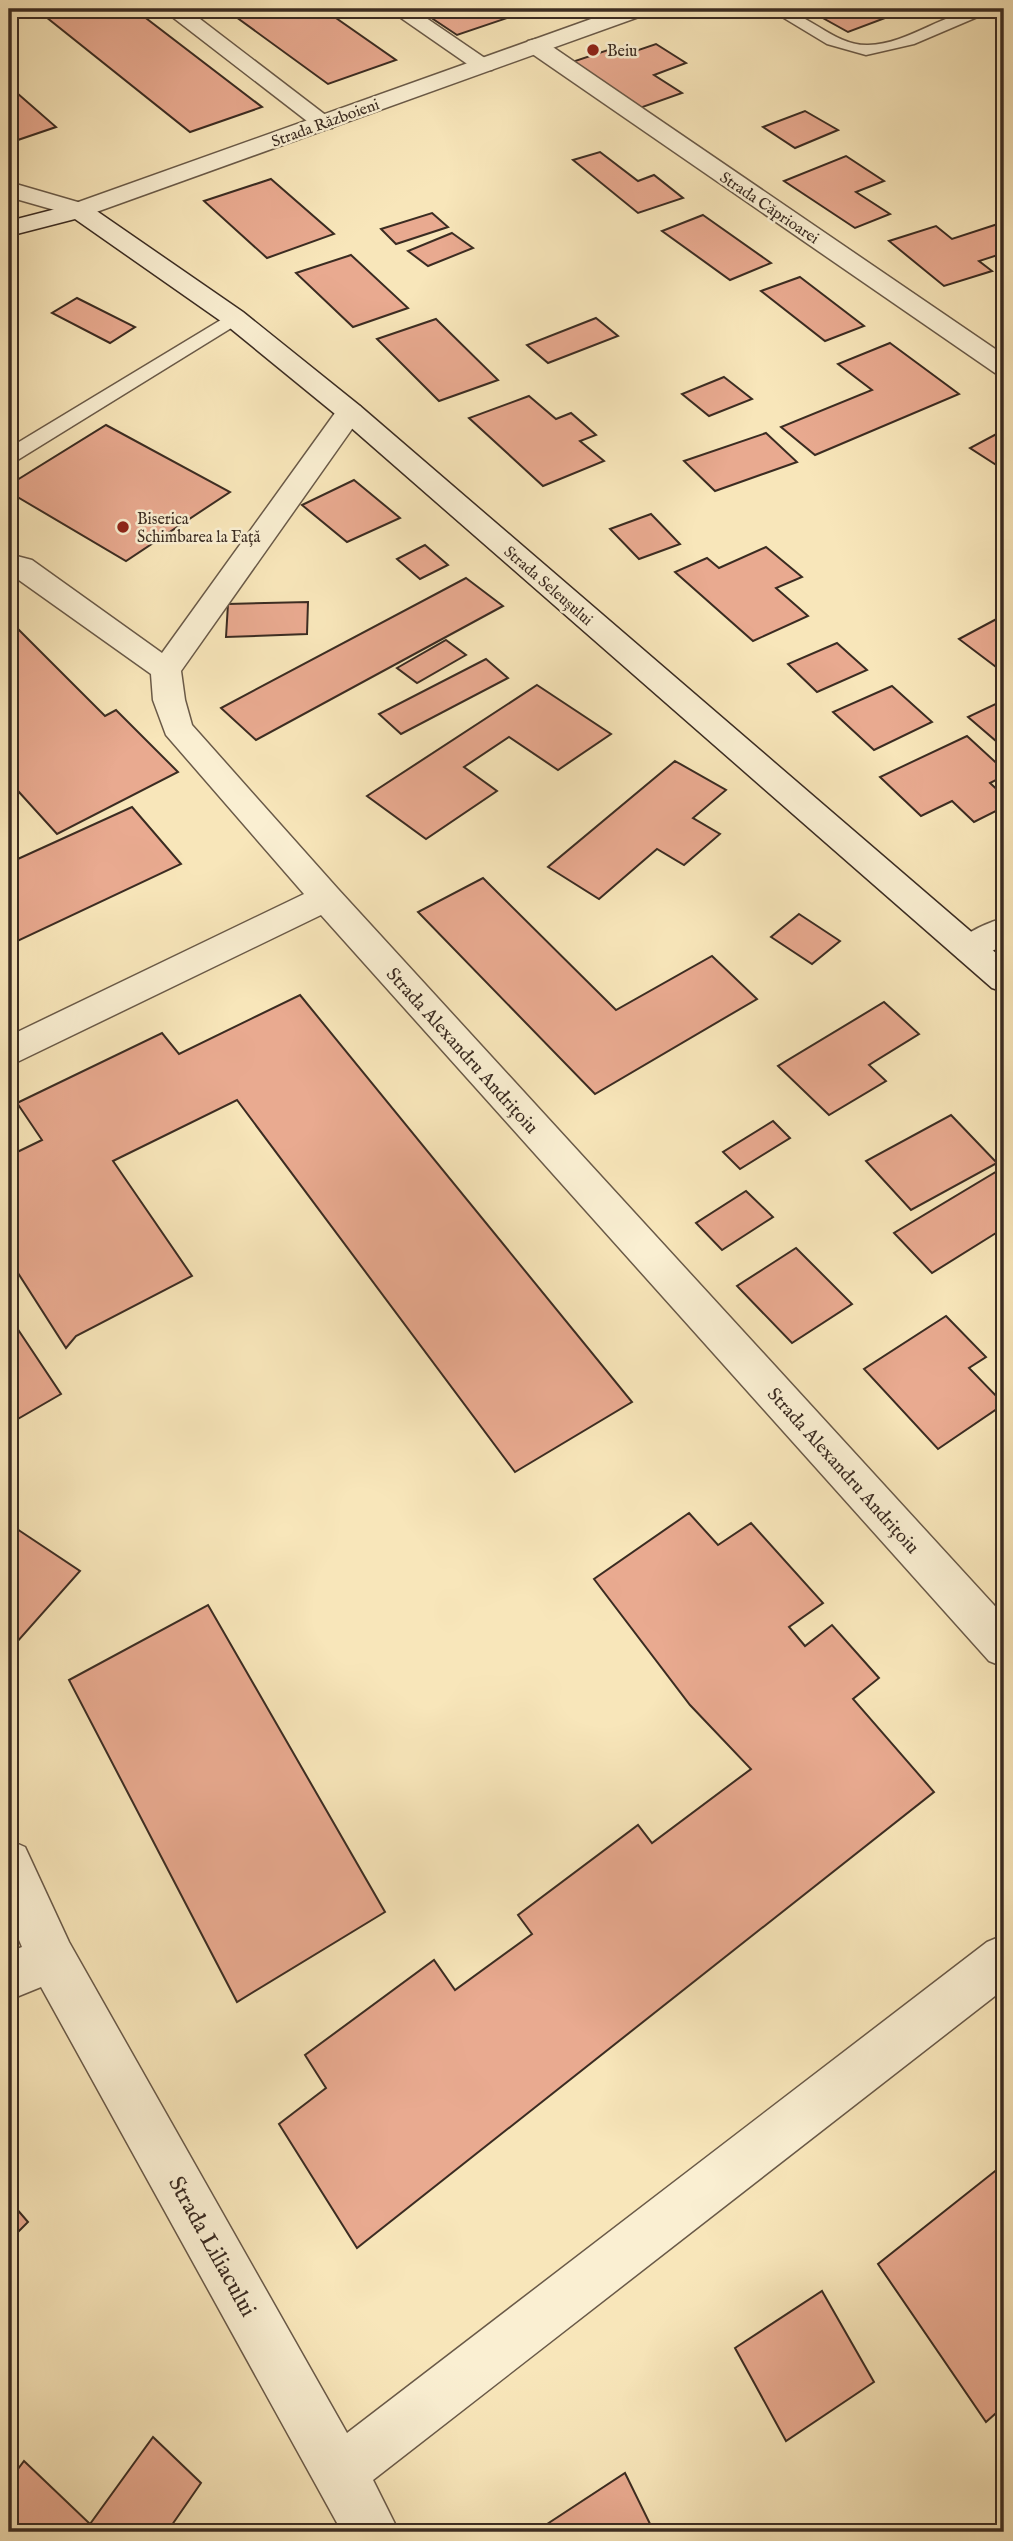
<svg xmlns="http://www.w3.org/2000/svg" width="1013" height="2541" viewBox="0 0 1013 2541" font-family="'IM FELL English',serif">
  <rect width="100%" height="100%" fill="#f8e6ba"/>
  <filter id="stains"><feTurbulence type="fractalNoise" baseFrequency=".00286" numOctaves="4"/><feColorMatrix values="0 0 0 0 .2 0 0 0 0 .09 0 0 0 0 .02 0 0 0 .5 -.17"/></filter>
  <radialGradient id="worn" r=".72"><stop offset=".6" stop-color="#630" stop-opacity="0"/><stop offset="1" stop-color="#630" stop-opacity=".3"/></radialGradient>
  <!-- building -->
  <g fill="#e9aa90" stroke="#3b2c22" stroke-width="2">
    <polygon points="36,9 134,9 262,107 190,132"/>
    <polygon points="225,9 323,9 396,60 328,84"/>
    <polygon points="418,9 515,9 522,13 457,35"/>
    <polygon points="821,9 909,9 848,32 812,12"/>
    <polygon points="656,44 686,63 654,75 682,93 637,109 569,63 614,48 624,55"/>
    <polygon points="9,86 56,127 9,143"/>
    <polygon points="805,111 838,130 795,148 763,127"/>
    <polygon points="600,152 638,181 654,175 683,198 638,213 573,160"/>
    <polygon points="846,156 884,181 856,192 890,214 855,228 784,181"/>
    <polygon points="271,179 334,234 267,258 204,201"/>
    <polygon points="432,213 448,227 396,244 381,229"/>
    <polygon points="703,215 771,263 730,280 662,231"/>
    <polygon points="1004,222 1004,253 979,261 992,271 944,286 889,241 936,226 952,239"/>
    <polygon points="452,233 473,248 428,266 408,251"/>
    <polygon points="351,255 408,308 353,327 296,273"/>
    <polygon points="800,277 864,326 825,341 761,291"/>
    <polygon points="77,298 135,327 110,343 52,313"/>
    <polygon points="596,318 618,336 548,363 527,345"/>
    <polygon points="436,319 498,380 439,401 377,339"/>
    <polygon points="890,343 959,394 815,455 781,427 872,390 838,364"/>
    <polygon points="724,377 752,399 709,416 682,394"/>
    <polygon points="529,396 556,419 571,413 596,435 580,441 604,461 543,486 469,418"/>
    <polygon points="106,425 230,492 126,561 9,492 9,485"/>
    <polygon points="1004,430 1004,470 970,448"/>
    <polygon points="766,433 797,462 715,491 684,461"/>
    <polygon points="354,480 400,518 347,542 302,505"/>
    <polygon points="651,514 680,544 639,559 610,529"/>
    <polygon points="425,545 448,565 420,579 397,559"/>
    <polygon points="766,547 802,577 776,588 808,616 753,641 675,572 707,558 719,568"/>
    <polygon points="466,578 503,606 256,740 221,708"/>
    <polygon points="308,602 307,634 226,637 228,604"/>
    <polygon points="1004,615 1004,673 959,639"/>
    <polygon points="9,620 105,716 116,710 178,772 57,834 9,781 9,756 15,754 9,747"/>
    <polygon points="446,640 466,655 417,683 397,668"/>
    <polygon points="837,643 867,670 817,692 788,664"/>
    <polygon points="486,659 508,678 401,734 379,714"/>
    <polygon points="537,685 611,734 558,770 509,737 464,767 497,791 426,839 367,796"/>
    <polygon points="892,686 932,722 874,750 833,712"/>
    <polygon points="1004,700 1004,738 996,741 968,717"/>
    <polygon points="967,736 1004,770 1004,776 990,783 1004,796 1004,807 974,822 952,801 921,816 880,777"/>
    <polygon points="675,761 726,790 693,818 720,834 684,865 657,849 599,899 548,867"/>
    <polygon points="132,807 181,864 9,945 9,863"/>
    <polygon points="483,878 616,1010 712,956 757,999 595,1094 418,912"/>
    <polygon points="799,914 840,941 812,964 771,937"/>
    <polygon points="300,995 632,1402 515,1472 237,1100 113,1161 192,1276 76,1336 66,1348 9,1259 9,1156 42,1140 17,1103 162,1033 179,1054"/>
    <polygon points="884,1002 919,1034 869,1065 886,1081 829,1115 778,1066"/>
    <polygon points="951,1115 997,1163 911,1210 866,1161"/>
    <polygon points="773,1121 790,1138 740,1169 723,1152"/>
    <polygon points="1004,1167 1004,1228 932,1273 894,1233"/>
    <polygon points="746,1191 773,1217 722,1250 696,1223"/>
    <polygon points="796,1248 852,1304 792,1343 737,1286"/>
    <polygon points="9,1316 61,1394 9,1424"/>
    <polygon points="946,1316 986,1357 969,1368 1004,1404 938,1449 864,1369"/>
    <polygon points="689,1513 718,1545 751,1523 823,1603 789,1627 805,1646 832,1625 879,1678 853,1699 934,1792 357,2248 279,2124 326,2088 305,2055 434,1960 455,1990 532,1934 518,1915 638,1825 652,1843 751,1769 690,1705 594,1579"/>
    <polygon points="17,1529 80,1571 17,1642 9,1636 9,1538"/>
    <polygon points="208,1605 385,1912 237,2002 69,1680"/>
    <polygon points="1004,2164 1004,2406 986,2422 878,2264"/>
    <polygon points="9,2200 28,2222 9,2241"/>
    <polygon points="822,2291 874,2382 786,2441 735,2348"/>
    <polygon points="153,2437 201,2483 167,2532 9,2532 9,2481 24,2461 90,2524"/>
    <polygon points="625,2473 654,2532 535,2532"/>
  </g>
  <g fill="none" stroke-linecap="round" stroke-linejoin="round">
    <defs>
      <g id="service">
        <path d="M 769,9 C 806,7 831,46 868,45 C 912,44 948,7 991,9 L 989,12 L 914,44 L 866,55 L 827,44 Z"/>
        <polygon points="234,312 241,314 243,318 241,322 16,461 9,463 9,448"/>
      </g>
      <g id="minor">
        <polygon points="162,9 187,9 336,123 332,128 316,128"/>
        <polygon points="388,9 413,9 495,65 492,70 476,70"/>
        <polygon points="536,39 544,41 1004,355 1004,375 995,373 528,51 525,46 528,41"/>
        <polygon points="9,182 88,205 91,210 88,215 79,217 9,197"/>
        <polygon points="350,404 360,406 364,412 181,671 185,700 192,725 338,889 1004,1616 1004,1667 989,1661 321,915 9,1066 9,1036 304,894 166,735 153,700 151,674 9,573 9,554 32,560 162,653 340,406"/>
        <path d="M 1004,918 L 1004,945 L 970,962 L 958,958 L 953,949 C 962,933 987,923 1004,918 Z"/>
        <polygon points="9,1840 25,1847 69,1942 347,2433 987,1942 1004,1935 1004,1989 373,2480 399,2532 342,2532 41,1987 9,2000 9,1952 22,1947 9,1916"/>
      </g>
      <polygon id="tertiary" points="619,9 650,9 647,14 88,215 79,217 70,215 67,210 70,205"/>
      <polygon id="secondary" points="79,203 88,205 243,312 360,406 1004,960 1004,992 992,988 340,418 225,324 75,219 9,236 9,221"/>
    </defs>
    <!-- service casing -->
    <use href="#service" stroke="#6a5a48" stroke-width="3"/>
    <!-- minor casing -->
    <use href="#minor" stroke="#6a5a48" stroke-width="3"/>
    <!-- tertiary casing -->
    <use href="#tertiary" stroke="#6a5a48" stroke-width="3"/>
    <!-- secondary casing -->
    <use href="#secondary" stroke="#3b2c22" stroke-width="3"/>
    <!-- service -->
    <use href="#service" fill="#faefd2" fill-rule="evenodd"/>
    <!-- minor -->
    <use href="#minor" fill="#faefd2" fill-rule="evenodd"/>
    <!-- tertiary -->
    <use href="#tertiary" fill="#faefd2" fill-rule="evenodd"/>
    <!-- secondary -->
    <use href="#secondary" fill="#faefd2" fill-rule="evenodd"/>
  </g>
  <!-- markers -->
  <g fill="#8f2418" stroke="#faefd2" stroke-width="2.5">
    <circle cx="593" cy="50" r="7"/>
    <circle cx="123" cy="527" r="7"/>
  </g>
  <g text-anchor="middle" stroke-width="5" stroke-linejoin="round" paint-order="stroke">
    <!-- far-poi labels -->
    <g font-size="16" fill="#3b2c22" stroke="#faefd2" text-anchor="start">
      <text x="607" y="56">Beiu</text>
      <text x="137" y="524">Biserica<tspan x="137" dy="18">Schimbarea la Față</tspan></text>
    </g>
    <!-- far-street labels -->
    <g font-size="16" fill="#3b2c22" stroke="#faefd2">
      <text transform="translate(325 122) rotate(-20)" y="6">Strada Războieni</text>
      <text transform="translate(770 207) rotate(34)" y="6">Strada Căprioarei</text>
      <text transform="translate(549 585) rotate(41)" y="6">Strada Seleușului</text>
    </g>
    <!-- street labels -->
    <g font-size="19" fill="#3b2c22" stroke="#faefd2">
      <text transform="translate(463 1050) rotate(48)" y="7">Strada Alexandru Andrițoiu</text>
      <text transform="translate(844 1470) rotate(48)" y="7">Strada Alexandru Andrițoiu</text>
    </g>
    <!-- near-street labels -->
    <g font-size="23" fill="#3b2c22" stroke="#faefd2">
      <text transform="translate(213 2246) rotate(61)" y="8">Strada Liliacului</text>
    </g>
  </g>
  <!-- margin -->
  <rect width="1013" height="2541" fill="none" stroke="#f8e6ba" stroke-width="35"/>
  <rect x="10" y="10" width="992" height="2520" fill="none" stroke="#3b2c22" stroke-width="3.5"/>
  <rect x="18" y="18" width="978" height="2506" fill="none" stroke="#3b2c22" stroke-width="2"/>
  <rect width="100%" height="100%" filter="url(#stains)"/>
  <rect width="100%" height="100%" fill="url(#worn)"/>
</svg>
